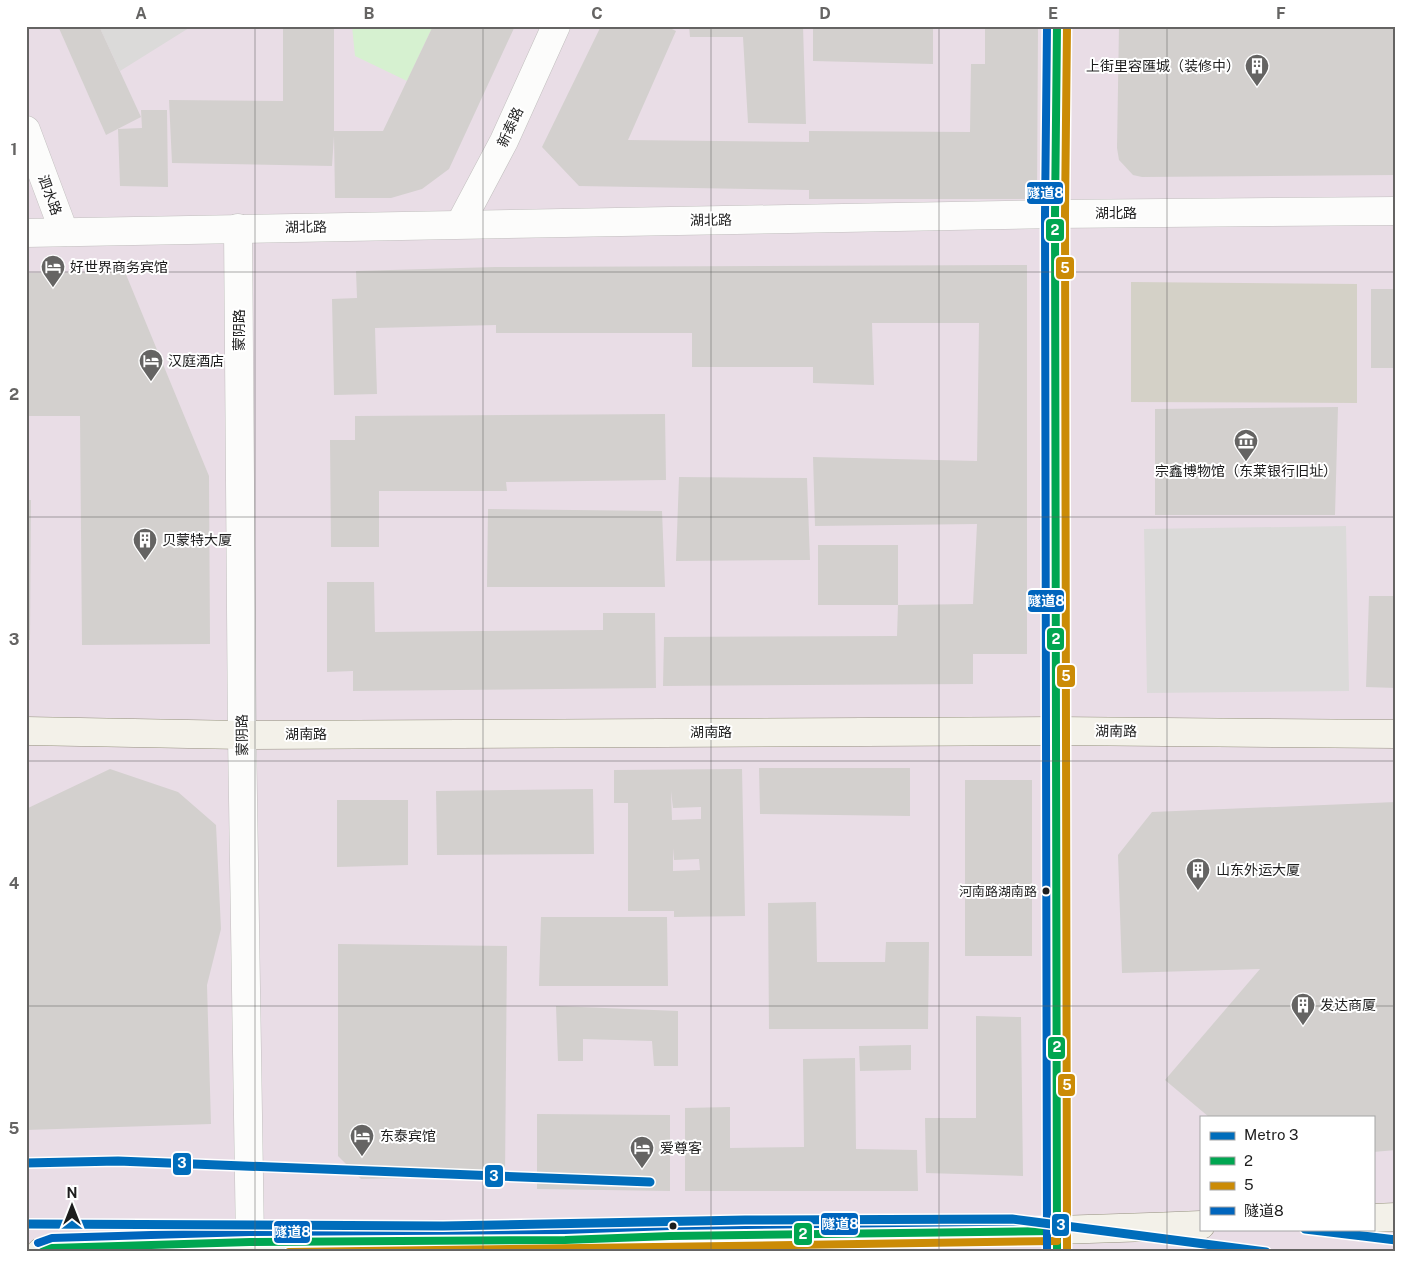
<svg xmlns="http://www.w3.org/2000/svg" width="1422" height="1278" viewBox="0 0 1422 1278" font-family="'Public Sans','Noto Sans SC',sans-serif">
  <rect width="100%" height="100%" fill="#ebe8e5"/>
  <!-- industrial -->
  <path fill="#e9dde6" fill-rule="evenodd" d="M 26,26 L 1396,26 L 1396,1252 L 26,1252 ZM 1201,1117 L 1373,1117 L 1373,1229 L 1201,1229 Z"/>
  <!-- construction -->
  <polygon fill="#d4d1c7" points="1131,282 1357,284 1357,403 1131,402"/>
  <!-- park -->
  <polygon fill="#d6f1d0" points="352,26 433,26 407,81 355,56"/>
  <!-- parking -->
  <g fill="#dbdad9">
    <polygon points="99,26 192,26 120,71"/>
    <polygon points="1346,526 1349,691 1147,693 1144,529"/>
  </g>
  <!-- building -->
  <g fill="#d3d0ce" fill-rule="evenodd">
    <polygon points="58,26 99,26 141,117 106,135"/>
    <polygon points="283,26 334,26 334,131 383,131 433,26 515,26 449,169 422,189 391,198 335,198 334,136 332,166 172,163 169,100 283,101"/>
    <polygon points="601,26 666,26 676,31 628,140 809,142 809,131 970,132 971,64 985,64 985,26 1038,26 1037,199 809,199 809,190 579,186 542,147"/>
    <polygon points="689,26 803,26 806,124 748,123 743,37 690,37"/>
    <polygon points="813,26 933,26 933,64 813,61"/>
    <polygon points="1119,26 1396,26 1396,175 1142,177 1133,175 1119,160 1117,148"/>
    <polygon points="141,110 167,110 168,187 120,186 118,129 142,128"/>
    <polygon points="1027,265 1027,654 973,654 973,684 663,686 664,637 897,636 898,605 973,604 977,524 815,526 813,457 977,461 979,323 872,323 874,385 813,383 813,367 692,367 692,333 496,333 496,325 375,328 377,394 334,395 332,299 357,298 356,271 495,267"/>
    <polygon points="125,272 209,476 210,644 82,645 80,416 26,416 26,273"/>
    <rect x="1371" y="289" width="25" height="79"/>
    <polygon points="1338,407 1335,515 1155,515 1155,409"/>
    <polygon points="665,414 666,480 506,482 507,491 379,491 379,547 331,547 330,440 355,440 355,416"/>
    <polygon points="679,477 807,478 810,560 676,561"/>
    <polygon points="26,500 31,500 30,640 26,640"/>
    <polygon points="488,509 662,511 665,587 487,587"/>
    <rect x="818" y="545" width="80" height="60"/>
    <polygon points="327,582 374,582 375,632 603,630 603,613 655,613 656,688 353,691 353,671 327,672"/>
    <polygon points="1369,596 1396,596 1396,688 1366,687"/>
    <polygon points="759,768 910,768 910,816 760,814"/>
    <polygon points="110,769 178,792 216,825 221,929 207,985 211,1124 26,1130 26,809"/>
    <path d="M 742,769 L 745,916 L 674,917 L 674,911 L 628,911 L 628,803 L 614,803 L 614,770 ZM 671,791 L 673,808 L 701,807 L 701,819 L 672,820 ZM 673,848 L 674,860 L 699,859 L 700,870 L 673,871 Z"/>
    <rect x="965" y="780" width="67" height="176"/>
    <polygon points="593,789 594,854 437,855 436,791"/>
    <polygon points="337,800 408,800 408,865 337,867"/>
    <polygon points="1396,802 1396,1150 1373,1152 1373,1117 1209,1117 1165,1080 1260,969 1122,973 1118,855 1152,812"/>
    <polygon points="816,902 817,962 885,962 886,942 929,942 928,1029 769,1029 768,903"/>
    <polygon points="541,917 667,917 668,986 539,986"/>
    <polygon points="338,944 507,946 505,1176 361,1179 338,1156"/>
    <polygon points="556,1006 678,1011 678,1066 654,1066 652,1041 583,1039 583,1061 558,1061"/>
    <polygon points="976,1016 1021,1017 1023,1176 926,1173 925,1118 976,1118"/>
    <polygon points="911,1045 911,1070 860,1071 859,1046"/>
    <polygon points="855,1058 856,1149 917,1150 918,1191 685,1191 685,1108 730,1107 730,1148 804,1147 803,1059"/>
    <polygon points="537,1114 670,1115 670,1191 537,1189"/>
  </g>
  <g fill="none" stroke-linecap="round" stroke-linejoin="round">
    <defs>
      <g id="street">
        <polyline points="26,130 64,232"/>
        <polyline points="460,224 504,141 556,26"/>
        <polyline points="238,228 242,735 250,1242"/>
        <polyline points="26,233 1055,214 1396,211"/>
      </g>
      <g id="secondary">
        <polyline points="26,731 242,735 1056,731 1396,734"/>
        <polyline points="1373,1218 1396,1217"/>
        <path d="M 41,1252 L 52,1248 C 435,1236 818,1241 1201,1225"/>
        <polyline points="1057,1252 1055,214 1057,26"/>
      </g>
    </defs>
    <!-- street casing -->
    <use href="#street" stroke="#c1bfbe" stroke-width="29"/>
    <!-- secondary casing -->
    <use href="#secondary" stroke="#95927e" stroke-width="29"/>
    <!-- street -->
    <use href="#street" stroke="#fcfcfb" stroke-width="28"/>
    <!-- secondary -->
    <use href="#secondary" stroke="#f3f1e9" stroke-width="28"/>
    <defs>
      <g id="bus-1">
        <polyline points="1057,26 1055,214 1057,1252"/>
        <polyline points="42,1252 52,1248 250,1242 565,1240 670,1236 1057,1231"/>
      </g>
      <g id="bus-2">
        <polyline points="1067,26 1065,214 1067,1252"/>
        <path d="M 289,1252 C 545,1250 801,1244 1057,1241"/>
      </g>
      <g id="bus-3">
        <polyline points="1047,26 1045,214 1047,1252"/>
        <polyline points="38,1243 52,1238 250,1232 565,1230 670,1226 1057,1221"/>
      </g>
    </defs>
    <!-- bus-1 casing -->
    <use href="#bus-1" stroke="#fff" stroke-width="11"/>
    <!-- bus-2 casing -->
    <use href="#bus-2" stroke="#fff" stroke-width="11"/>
    <!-- bus-3 casing -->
    <use href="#bus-3" stroke="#fff" stroke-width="11"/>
    <!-- bus-1 -->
    <use href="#bus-1" stroke="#00a651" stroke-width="8"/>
    <!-- bus-2 -->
    <use href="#bus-2" stroke="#cb8b06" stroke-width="8"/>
    <!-- bus-3 -->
    <use href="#bus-3" stroke="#0065bd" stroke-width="8"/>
    <defs>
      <g id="metro-1">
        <polyline points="26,1163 118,1161 650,1182"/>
        <polyline points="26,1224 443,1226 745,1220 1012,1219 1266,1252"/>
        <polyline points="1305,1229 1396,1240"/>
      </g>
    </defs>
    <!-- metro-1 casing -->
    <use href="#metro-1" stroke="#fff" stroke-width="12"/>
    <!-- metro-1 -->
    <use href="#metro-1" stroke="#006dbb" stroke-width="9"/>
  </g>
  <!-- grid -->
  <path fill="none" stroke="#656463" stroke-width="1" stroke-opacity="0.55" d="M 255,26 L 255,1252M 483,26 L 483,1252M 711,26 L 711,1252M 939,26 L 939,1252M 1167,26 L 1167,1252M 26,272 L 1396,272M 26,517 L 1396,517M 26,761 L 1396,761M 26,1006 L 1396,1006"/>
  <!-- icons -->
  <defs>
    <symbol id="building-pin" viewBox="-11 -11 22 30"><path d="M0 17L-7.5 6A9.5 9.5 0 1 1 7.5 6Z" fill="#656463" stroke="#fff"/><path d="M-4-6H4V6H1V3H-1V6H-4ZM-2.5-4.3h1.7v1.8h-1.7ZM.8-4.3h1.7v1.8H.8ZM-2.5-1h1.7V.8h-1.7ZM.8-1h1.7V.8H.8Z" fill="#fff"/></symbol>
    <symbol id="hotel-pin" viewBox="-11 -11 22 30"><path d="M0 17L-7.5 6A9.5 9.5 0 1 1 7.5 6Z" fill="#656463" stroke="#fff"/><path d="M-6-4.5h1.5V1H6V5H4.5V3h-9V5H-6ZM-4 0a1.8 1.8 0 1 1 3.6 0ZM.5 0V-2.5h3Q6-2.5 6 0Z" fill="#fff"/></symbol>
    <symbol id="museum-pin" viewBox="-11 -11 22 30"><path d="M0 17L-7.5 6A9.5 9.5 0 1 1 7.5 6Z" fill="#656463" stroke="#fff"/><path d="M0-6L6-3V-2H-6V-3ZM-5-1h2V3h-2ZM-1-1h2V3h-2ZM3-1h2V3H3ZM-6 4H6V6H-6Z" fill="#fff"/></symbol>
  </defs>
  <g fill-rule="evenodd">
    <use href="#building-pin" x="1243" y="52" width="28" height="38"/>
    <use href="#hotel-pin" x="39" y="253" width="28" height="38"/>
    <use href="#hotel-pin" x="137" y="347" width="28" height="38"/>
    <use href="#museum-pin" x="1232" y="427" width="28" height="38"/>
    <use href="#building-pin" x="131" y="526" width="28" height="38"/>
    <use href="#building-pin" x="1184" y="856" width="28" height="38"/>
    <use href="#building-pin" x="1289" y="991" width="28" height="38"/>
    <use href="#hotel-pin" x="348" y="1122" width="28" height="38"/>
    <use href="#hotel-pin" x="628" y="1134" width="28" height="38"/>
  </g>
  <!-- markers -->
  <g fill="#1d1d1d" stroke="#fff" stroke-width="2">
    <circle cx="1046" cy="891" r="4.5"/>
    <circle cx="673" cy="1226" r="4.5"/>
  </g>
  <g text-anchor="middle" stroke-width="4" stroke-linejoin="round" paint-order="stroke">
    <!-- bus labels -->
    <g font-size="13" fill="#1d1d1d" stroke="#fff" text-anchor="end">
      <text x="1037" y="896">河南路湖南路</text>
    </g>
    <!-- poi labels -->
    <g font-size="14" fill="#1d1d1d" stroke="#fff" text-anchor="start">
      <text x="1240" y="71" text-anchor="end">上街里容匯城（装修中）</text>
      <text x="70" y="272">好世界商务宾馆</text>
      <text x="168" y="366">汉庭酒店</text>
      <text x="1246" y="476" text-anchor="middle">宗鑫博物馆（东莱银行旧址）</text>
      <text x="162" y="545">贝蒙特大厦</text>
      <text x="1216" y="875">山东外运大厦</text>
      <text x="1320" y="1010">发达商厦</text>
      <text x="380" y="1141">东泰宾馆</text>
      <text x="660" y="1153">爱尊客</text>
    </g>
    <!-- street labels -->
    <g font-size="14" fill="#1d1d1d" stroke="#fff">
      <text transform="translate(510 127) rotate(-65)" y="5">新泰路</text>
      <text transform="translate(50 195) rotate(70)" y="5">泗水路</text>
      <text x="1116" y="218">湖北路</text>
      <text transform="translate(711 220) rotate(-1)" y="5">湖北路</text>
      <text transform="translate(306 227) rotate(-1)" y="5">湖北路</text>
      <text transform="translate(239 330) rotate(-90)" y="5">蒙阴路</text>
      <text transform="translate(1116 731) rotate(1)" y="5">湖南路</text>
      <text x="711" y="737">湖南路</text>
      <text x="306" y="739">湖南路</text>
      <text transform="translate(242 735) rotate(-91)" y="5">蒙阴路</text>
    </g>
  </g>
  <g stroke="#fff" stroke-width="2">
    <rect x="1026" y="181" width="38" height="24" rx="5" fill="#0065bd"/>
    <rect x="1045" y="218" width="20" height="24" rx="5" fill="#00a651"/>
    <rect x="1055" y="256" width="20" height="24" rx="5" fill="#cb8b06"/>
    <rect x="1027" y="589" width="38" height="24" rx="5" fill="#0065bd"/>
    <rect x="1046" y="627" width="19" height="24" rx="5" fill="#00a651"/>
    <rect x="1056" y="664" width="20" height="24" rx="5" fill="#cb8b06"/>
    <rect x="1047" y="1036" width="19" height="24" rx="5" fill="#00a651"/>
    <rect x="1057" y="1073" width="19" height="24" rx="5" fill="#cb8b06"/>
    <rect x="172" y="1152" width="20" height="24" rx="5" fill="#006dbb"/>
    <rect x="484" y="1164" width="20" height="24" rx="5" fill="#006dbb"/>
    <rect x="820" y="1212" width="39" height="24" rx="5" fill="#0065bd"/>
    <rect x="1051" y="1213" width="19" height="24" rx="5" fill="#006dbb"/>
    <rect x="273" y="1220" width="38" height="24" rx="5" fill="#0065bd"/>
    <rect x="793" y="1222" width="20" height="24" rx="5" fill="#00a651"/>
  </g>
  <g font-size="14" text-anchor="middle" font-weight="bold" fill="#fff">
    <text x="1045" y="198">隧道8</text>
    <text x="1055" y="235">2</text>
    <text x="1065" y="273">5</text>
    <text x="1046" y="606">隧道8</text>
    <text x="1056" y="644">2</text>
    <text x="1066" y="681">5</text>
    <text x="1057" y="1052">2</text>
    <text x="1067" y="1090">5</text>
    <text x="182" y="1168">3</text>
    <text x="494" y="1181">3</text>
    <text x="840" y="1229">隧道8</text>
    <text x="1061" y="1230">3</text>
    <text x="292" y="1237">隧道8</text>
    <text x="803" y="1239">2</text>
  </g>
  <!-- border -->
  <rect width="1422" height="1278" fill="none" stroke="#ffffff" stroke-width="55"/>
  <!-- legend -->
  <rect x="1200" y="1116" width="175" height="115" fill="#ffffff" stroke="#a5a5a5"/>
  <rect x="1210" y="1132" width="25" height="8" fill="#006dbb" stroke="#a5a5a5"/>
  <text x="1244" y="1140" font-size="15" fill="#1d1d1d">Metro 3</text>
  <rect x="1210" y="1157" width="25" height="8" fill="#00a651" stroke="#a5a5a5"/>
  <text x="1244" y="1166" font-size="15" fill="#1d1d1d">2</text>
  <rect x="1210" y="1182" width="25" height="8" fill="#cb8b06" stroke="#a5a5a5"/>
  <text x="1244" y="1190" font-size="15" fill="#1d1d1d">5</text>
  <rect x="1210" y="1207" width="25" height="8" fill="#0065bd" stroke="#a5a5a5"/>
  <text x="1244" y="1216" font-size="15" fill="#1d1d1d">隧道8</text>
  <!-- north arrow -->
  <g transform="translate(72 1206)" stroke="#ffffff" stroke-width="4" paint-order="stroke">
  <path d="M0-4L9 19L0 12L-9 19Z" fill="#1d1d1d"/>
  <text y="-8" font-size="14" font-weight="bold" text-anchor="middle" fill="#1d1d1d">N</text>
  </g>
  <rect x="28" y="28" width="1366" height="1222" fill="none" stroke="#656463" stroke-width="2"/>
  <g font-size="16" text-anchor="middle" font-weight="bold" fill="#656463">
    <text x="141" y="19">A</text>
    <text x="369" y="19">B</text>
    <text x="597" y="19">C</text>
    <text x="825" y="19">D</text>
    <text x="1053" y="19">E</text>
    <text x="1281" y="19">F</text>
    <text x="14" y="155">1</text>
    <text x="14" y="400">2</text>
    <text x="14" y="645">3</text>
    <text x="14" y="889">4</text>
    <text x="14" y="1134">5</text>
  </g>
</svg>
